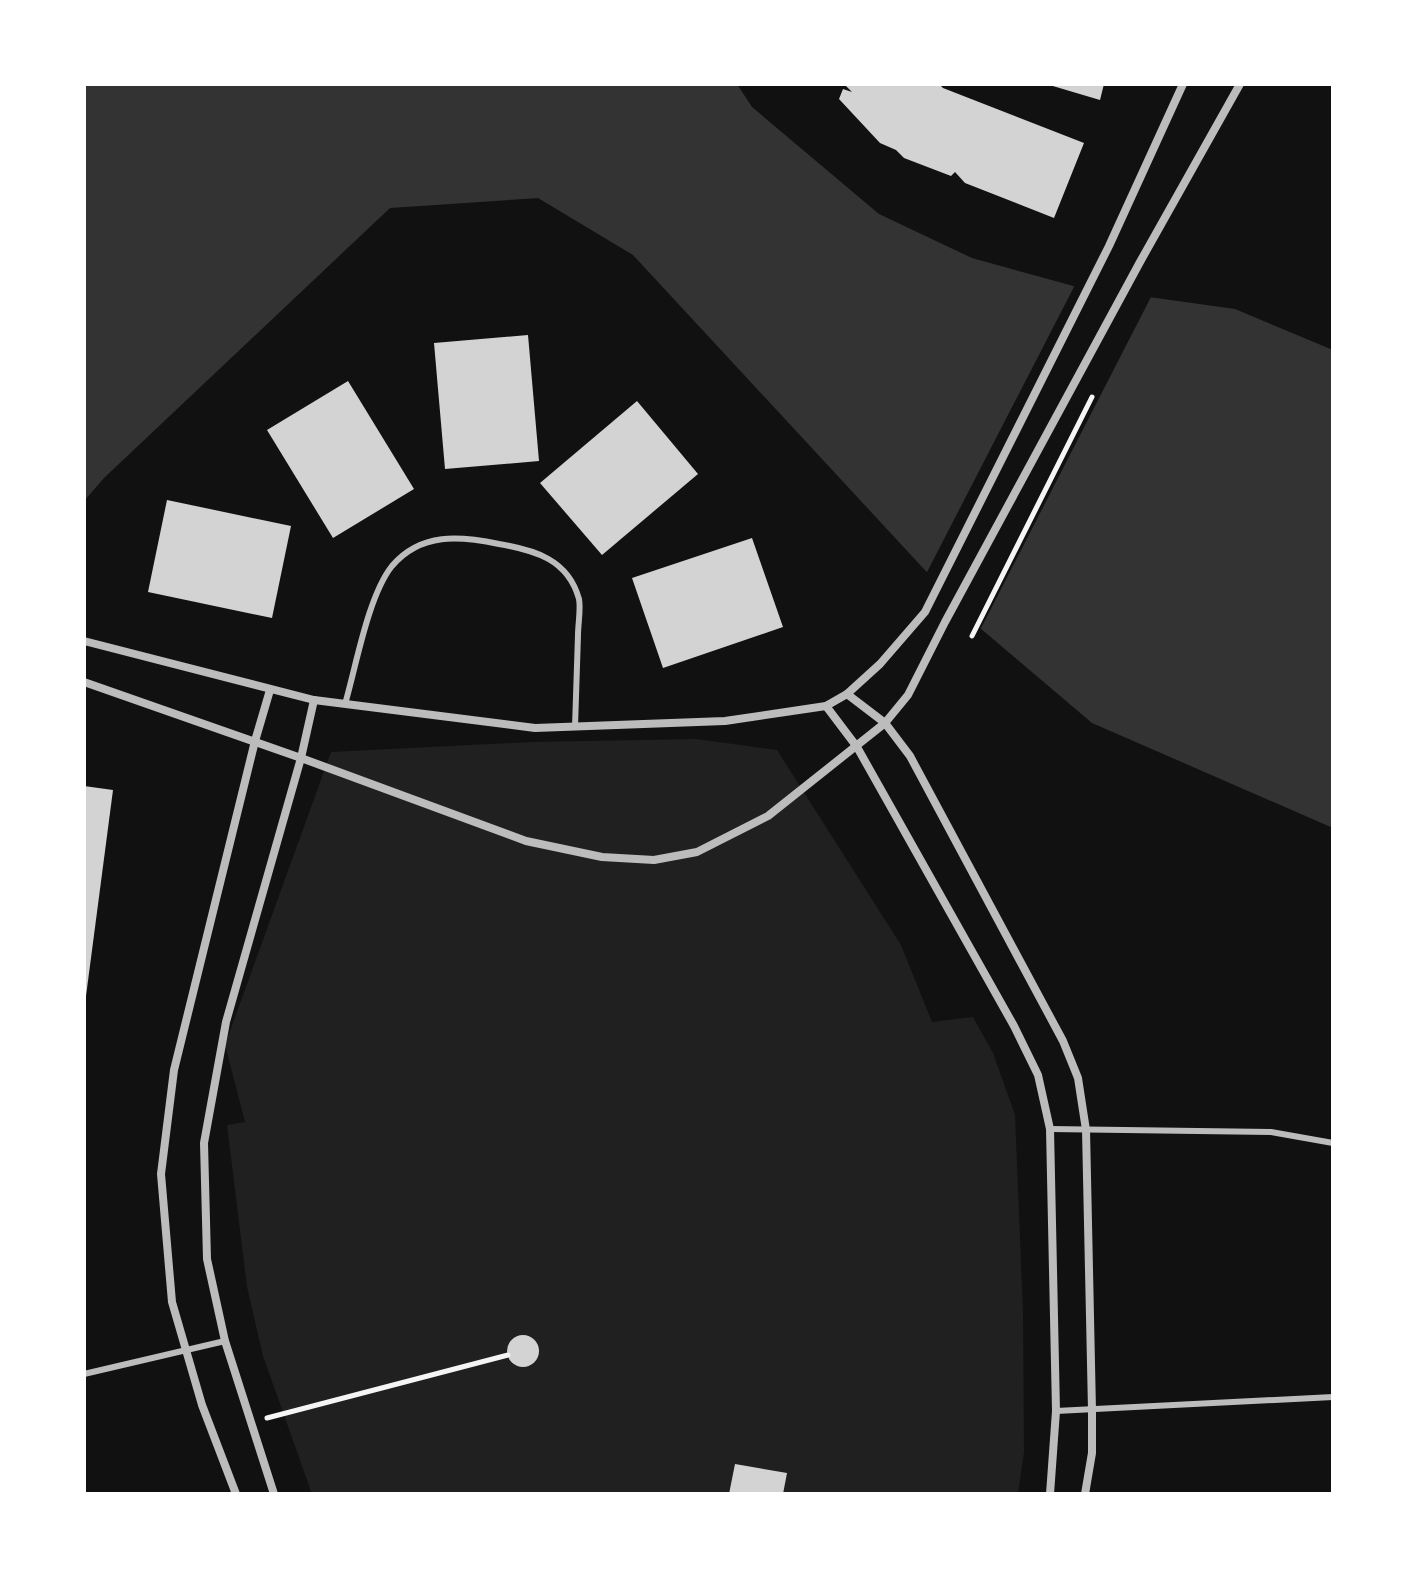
<svg xmlns="http://www.w3.org/2000/svg" width="1417" height="1578" viewBox="0 0 1417 1578" font-family="Figtree,sans-serif">
  <rect width="100%" height="100%" fill="#111"/>
  <!-- green -->
  <polygon fill="#202020" points="696,739 777,750 901,945 932,1022 973,1017 993,1053 1015,1115 1023,1312 1024,1452 1018,1494 312,1494 263,1356 247,1287 227,1125 245,1122 225,1045 331,752 532,742"/>
  <!-- water -->
  <polygon fill="#333" points="84,84 737,84 752,107 879,214 972,258 1077,287 1235,309 1333,350 1333,828 1092,723 973,622 633,255 538,198 390,208 104,478 84,501"/>
  <!-- pier -->
  <polygon fill="#111" points="1076,283 1152,295 979,632 925,576"/>
  <!-- building -->
  <g fill="#d3d3d3">
    <polygon points="844,84 939,84 943,88 1084,143 1054,218 965,183 955,172 951,176 904,158 896,150 880,143 839,99 843,89 852,92"/>
    <polygon points="1046,84 1104,84 1100,100"/>
    <polygon points="528,335 539,461 445,469 434,343"/>
    <polygon points="348,381 414,489 333,538 267,430"/>
    <polygon points="637,401 698,474 602,555 540,483"/>
    <polygon points="167,500 291,526 272,618 148,592"/>
    <polygon points="752,538 783,627 663,668 632,578"/>
    <polygon points="84,786 113,790 86,996 84,996"/>
    <circle cx="523" cy="1351" r="16"/>
    <polygon points="735,1464 787,1473 783,1494 729,1494"/>
  </g>
  <g fill="none" stroke-linecap="round" stroke-linejoin="round">
    <!-- path -->
    <g stroke="#f5f5f5" stroke-width="5">
      <polyline points="972,636 1092,397"/>
      <polyline points="267,1418 508,1355"/>
    </g>
    <!-- service -->
    <g stroke="#bcbcbc" stroke-width="6">
      <path d="M 345,704 C 356,667 368,596 392,566 C 421,532 460,536 499,544 C 534,550 568,559 579,599 C 581,609 578,624 578,635 C 577,666 576,696 575,727"/>
      <polyline points="1050,1129 1271,1132 1333,1143"/>
      <polyline points="84,1374 225,1341"/>
      <polyline points="1056,1411 1333,1397"/>
    </g>
    <!-- minor -->
    <g stroke="#bcbcbc" stroke-width="8">
      <polyline points="84,641 314,700 535,728 725,721 826,706 847,694 880,664 925,612 1109,246 1183,84"/>
      <polyline points="84,682 301,758 526,841 602,857 654,860 697,852 768,816 885,723 908,695 945,622 1140,262 1240,84"/>
      <polyline points="847,694 885,723 910,756 1063,1041 1078,1078 1086,1130 1092,1410 1092,1453 1085,1494"/>
      <polyline points="826,706 857,747 1014,1026 1038,1075 1050,1129 1056,1411 1050,1494"/>
      <polyline points="236,1494 202,1405 172,1302 161,1174 174,1070 255,741 270,690"/>
      <polyline points="274,1494 225,1341 207,1259 204,1143 226,1022 301,758 314,700"/>
    </g>
  </g>
  <!-- border -->
  <rect width="1417" height="1578" fill="none" stroke="#ffffff" stroke-width="172"/>
</svg>
